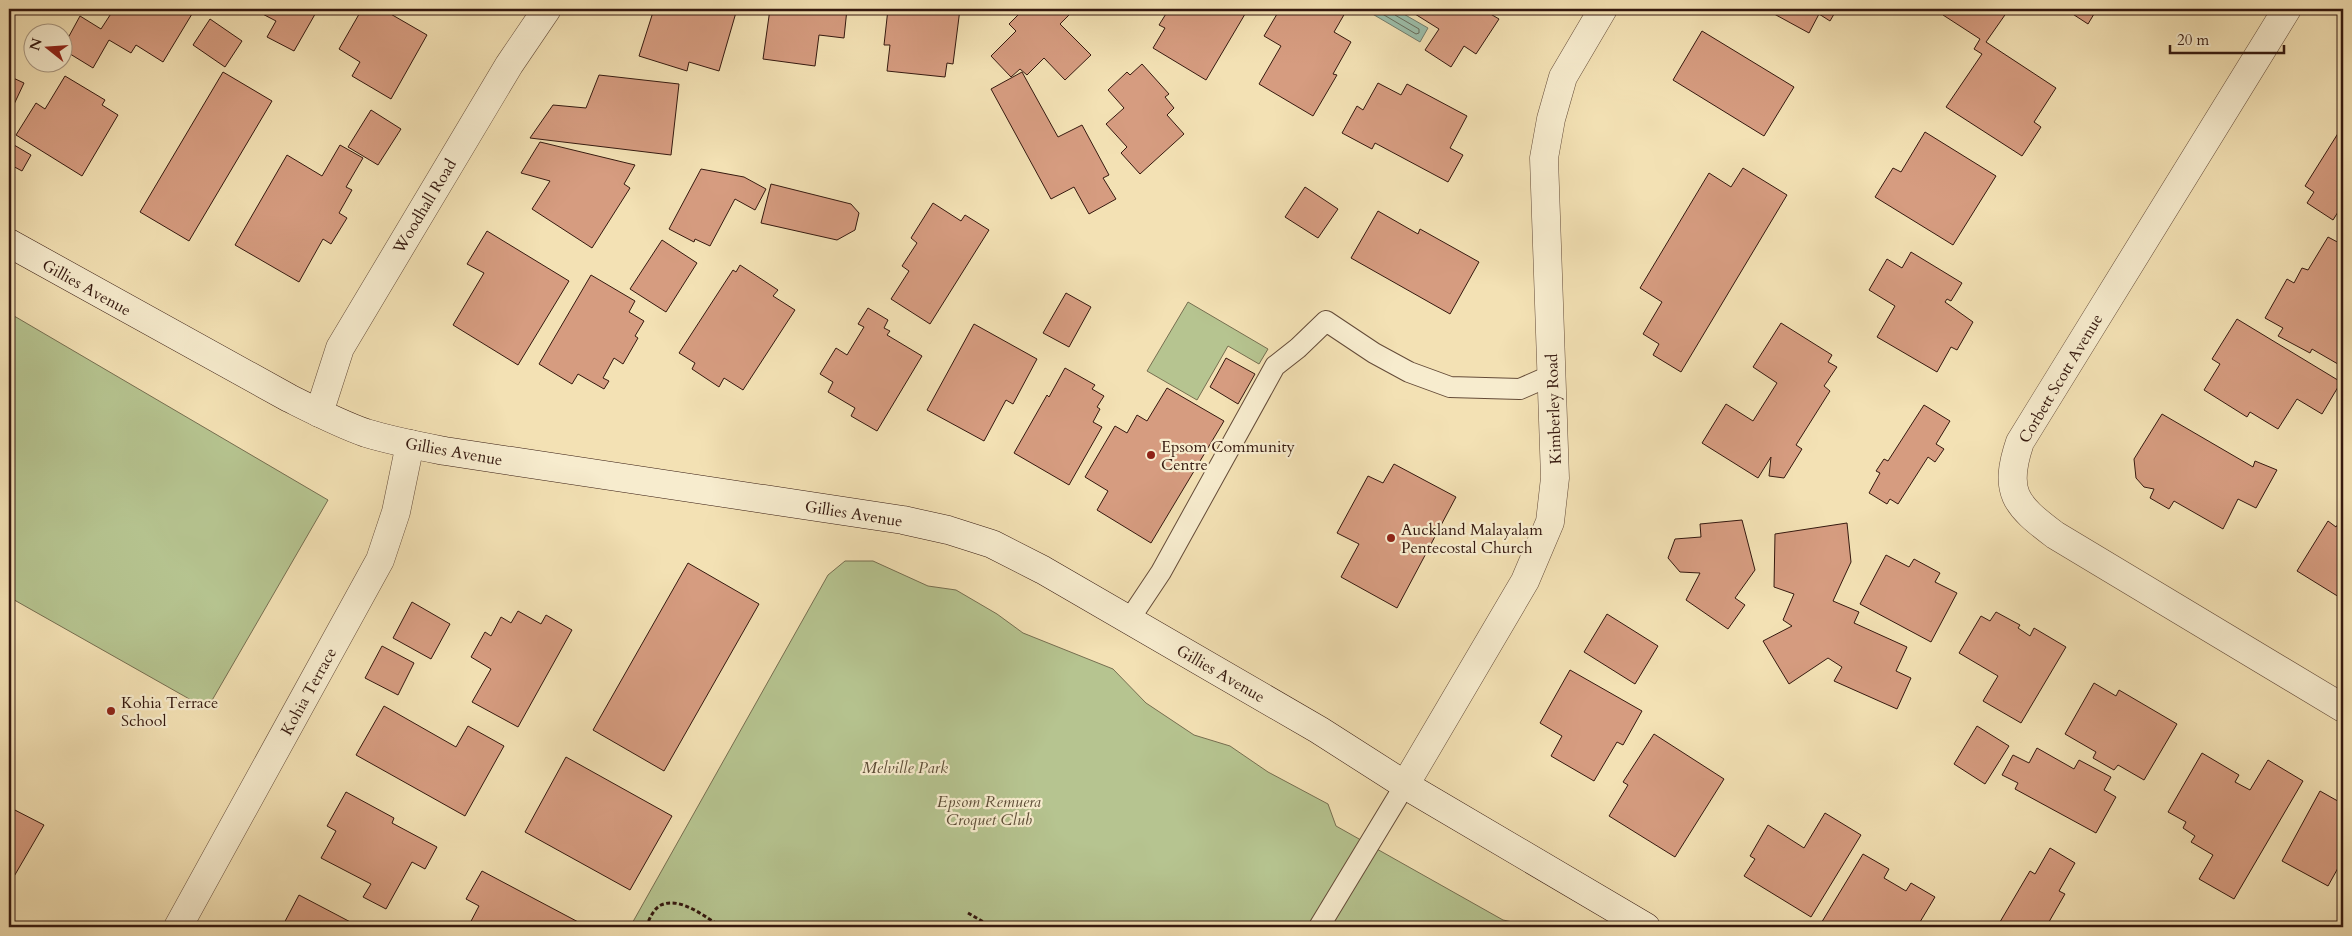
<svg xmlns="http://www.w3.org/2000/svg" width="2352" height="936" viewBox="0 0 2352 936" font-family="Cardo,serif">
  <rect width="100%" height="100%" fill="#f3e1b4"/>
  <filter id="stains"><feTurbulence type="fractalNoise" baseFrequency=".004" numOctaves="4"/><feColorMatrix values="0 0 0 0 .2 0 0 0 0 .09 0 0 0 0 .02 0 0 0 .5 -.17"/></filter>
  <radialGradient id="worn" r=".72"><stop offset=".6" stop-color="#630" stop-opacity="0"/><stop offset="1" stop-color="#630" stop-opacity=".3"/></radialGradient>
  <!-- green -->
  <g fill="#b6c490" stroke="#766e50">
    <polygon points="1188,302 1268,349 1259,364 1228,346 1197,400 1147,371"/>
    <polygon points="9,313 328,500 207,709 9,597"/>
    <polygon points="845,561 873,561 928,586 956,590 997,614 1023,633 1113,669 1146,703 1194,735 1230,746 1268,772 1328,804 1336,826 1503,920 1537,927 630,927 828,575"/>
  </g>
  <!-- water -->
  <polygon fill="#9cbeaa" stroke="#737c6c" points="1364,9 1395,9 1428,28 1420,42"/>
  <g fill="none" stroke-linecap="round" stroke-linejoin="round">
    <!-- shore -->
    <polyline stroke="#686c5c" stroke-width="1" points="1374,9 1416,34 1419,33 1419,29 1395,15 1393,9"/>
  </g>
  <!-- building -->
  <g fill="#d69c80" stroke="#35190f">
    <polygon points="114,9 195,9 163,62 136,45 131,53 109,40 93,68 62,49 80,16 101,29"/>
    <polygon points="253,9 318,9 294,51 267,37 276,21"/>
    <polygon points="362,9 382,9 427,35 391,99 352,76 360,62 339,49"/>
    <polygon points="654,9 737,9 719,71 689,62 687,71 639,56"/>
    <polygon points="770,9 847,9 844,38 819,35 815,66 763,59"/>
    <polygon points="888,9 960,9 953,64 947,63 945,77 887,71 890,45 884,45"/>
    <polygon points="1024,9 1075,9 1060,24 1091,55 1065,80 1044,58 1027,75 1020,69 1011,77 991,56 1016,31 1009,24"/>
    <polygon points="1169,9 1248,9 1206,80 1153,48 1165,28 1159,25"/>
    <polygon points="1280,9 1337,9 1345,13 1334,32 1351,42 1333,74 1337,75 1313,116 1259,84 1281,46 1264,36"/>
    <polygon points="1407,9 1482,9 1499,19 1476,54 1464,46 1451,67 1425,50 1439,29"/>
    <polygon points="1765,9 1837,9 1830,21 1819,14 1809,33"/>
    <polygon points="1947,9 2003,9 2007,12 1986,42 2056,88 2034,122 2041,127 2022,156 1946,107 1982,54 1974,49 1980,39 1943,15"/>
    <polygon points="2065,9 2097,9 2088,24"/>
    <polygon points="210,19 242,41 225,67 193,45"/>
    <polygon points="1702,31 1794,87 1764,136 1673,80"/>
    <polygon points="1142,64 1169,94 1165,97 1174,108 1167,115 1184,134 1140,174 1121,153 1127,147 1106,124 1124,108 1108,90 1127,72 1130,75"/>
    <polygon points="223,72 272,101 189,241 140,212"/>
    <polygon points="1022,72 1058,137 1082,125 1109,175 1103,178 1116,199 1089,214 1074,187 1051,199 991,89"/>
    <polygon points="599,75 679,84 671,155 530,138 553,105 586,108"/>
    <polygon points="9,76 24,83 9,115"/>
    <polygon points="65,76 105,100 102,105 118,115 82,176 16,135 36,103 45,109"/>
    <polygon points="1378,83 1401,95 1407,84 1467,116 1450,148 1463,155 1448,182 1375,143 1372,149 1342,133 1357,106 1363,110"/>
    <polygon points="371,110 401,129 378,165 348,147"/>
    <polygon points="2342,127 2343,215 2338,212 2333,220 2307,203 2314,192 2305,186"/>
    <polygon points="1925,132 1996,176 1953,245 1875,197 1893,168 1901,172"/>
    <polygon points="9,142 31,155 22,171 9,164"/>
    <polygon points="540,142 635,165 624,184 630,188 592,248 532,209 550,181 521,173"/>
    <polygon points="340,145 363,158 346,187 352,190 339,213 347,218 331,244 323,239 299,282 235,245 287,155 322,176"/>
    <polygon points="1743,168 1787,195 1681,372 1653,355 1659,344 1643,334 1662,302 1640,288 1709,173 1731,187"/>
    <polygon points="701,169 744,177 766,189 755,210 735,199 710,246 695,239 694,242 669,229"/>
    <polygon points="771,184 851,204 859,213 855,230 837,240 761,223"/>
    <polygon points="1305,187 1338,209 1318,238 1285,217"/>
    <polygon points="933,203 961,221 965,215 989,230 930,324 891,299 909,271 902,266 917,243 911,238"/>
    <polygon points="1378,211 1418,234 1420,229 1479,262 1450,314 1351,258"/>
    <polygon points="487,231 569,281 518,365 453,325 484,273 467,264"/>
    <polygon points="2328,237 2343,245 2343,367 2312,349 2310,353 2278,336 2283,328 2265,318 2287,279 2294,283 2302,268 2308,270"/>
    <polygon points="662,240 697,263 666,312 630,289"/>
    <polygon points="1911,252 1962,283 1951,301 1947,299 1945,302 1973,322 1957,350 1951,347 1937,372 1877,337 1895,306 1869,290 1887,259 1902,268"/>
    <polygon points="740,265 778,290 773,296 795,310 743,390 724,378 719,387 692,369 695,363 679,353 733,270 736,272"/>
    <polygon points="591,275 635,301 629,312 644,321 635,336 638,338 623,364 614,358 603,378 609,381 604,389 578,374 572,384 539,364"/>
    <polygon points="1066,293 1091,307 1069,347 1043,333"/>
    <polygon points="868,308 888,320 884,328 890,331 887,335 922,356 877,431 851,416 855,408 828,392 833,382 820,374 836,348 847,355 864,327 858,324"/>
    <polygon points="2237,319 2341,382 2322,414 2297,399 2278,429 2250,412 2247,417 2204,390 2220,364 2212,359"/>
    <polygon points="1781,323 1832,355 1828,362 1837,367 1824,386 1830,391 1796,445 1802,449 1784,478 1769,476 1771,457 1758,478 1702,443 1726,404 1753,421 1777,383 1753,367"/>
    <polygon points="974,324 1037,359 1013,404 1006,400 984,441 927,410"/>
    <polygon points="1226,358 1255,374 1238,404 1210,387"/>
    <polygon points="1065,368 1095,385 1092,389 1104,396 1097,407 1100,409 1093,422 1102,427 1069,485 1014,453 1047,395 1049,397"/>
    <polygon points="1167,388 1224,421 1151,543 1097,510 1108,491 1085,477 1115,426 1127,433 1137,415 1147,421"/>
    <polygon points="1924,405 1950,421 1936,444 1944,449 1935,462 1928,457 1898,504 1890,499 1887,504 1869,493 1880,473 1876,471 1884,459 1888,461"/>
    <polygon points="2162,414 2253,467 2255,461 2277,470 2256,508 2238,499 2223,529 2174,501 2169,509 2150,498 2154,489 2144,487 2136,478 2134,459"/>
    <polygon points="1394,464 1456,497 1397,608 1341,577 1359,544 1337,533 1368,476 1383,483"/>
    <polygon points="2343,516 2343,590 2339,597 2297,571 2328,521 2336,527"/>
    <polygon points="1742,520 1755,570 1735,598 1745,605 1728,629 1686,600 1700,573 1680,572 1668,558 1675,539 1701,537 1700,524"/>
    <polygon points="1847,523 1851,562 1833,601 1859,612 1854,623 1907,647 1896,671 1911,678 1897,709 1834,681 1842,667 1828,658 1789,684 1763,641 1792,626 1783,620 1794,594 1774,587 1775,534"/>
    <polygon points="1886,555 1909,567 1914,559 1940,573 1935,582 1957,593 1931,642 1860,604"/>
    <polygon points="688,563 759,604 664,771 593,730"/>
    <polygon points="412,602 450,624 431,659 393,638"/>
    <polygon points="518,611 541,624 546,615 572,630 518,727 472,702 491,669 471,657 485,632 491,636 501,617 511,623"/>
    <polygon points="1996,612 2020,625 2018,628 2030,636 2034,628 2066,647 2021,723 1983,701 1998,676 1959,653 1981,616 1990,621"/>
    <polygon points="1607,614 1658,646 1635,684 1584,652"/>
    <polygon points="382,646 414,663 398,695 365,678"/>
    <polygon points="1570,670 1642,711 1623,745 1617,742 1594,781 1551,756 1562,736 1540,723"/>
    <polygon points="2094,683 2116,696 2119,690 2177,724 2144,780 2118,765 2114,770 2093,758 2096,752 2065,734"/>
    <polygon points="384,706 456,747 468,726 504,746 465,816 356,755"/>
    <polygon points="1977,726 2009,746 1985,784 1954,764"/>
    <polygon points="1654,734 1724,779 1675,857 1609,816 1628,785 1623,782"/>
    <polygon points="2037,748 2074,769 2079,760 2111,777 2104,790 2116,797 2096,833 2015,789 2018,783 2002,775 2013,755 2029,763"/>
    <polygon points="2202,753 2239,775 2235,782 2250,790 2268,760 2303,781 2234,899 2199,879 2213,855 2191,842 2195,836 2183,828 2186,822 2168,812"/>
    <polygon points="566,757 672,816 630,890 525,832"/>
    <polygon points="2320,791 2343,804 2343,859 2328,886 2282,861"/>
    <polygon points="346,792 394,818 392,823 437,847 425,869 412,862 386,909 363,897 371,884 321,858 336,831 327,826"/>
    <polygon points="9,807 44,825 9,885"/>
    <polygon points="1825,813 1861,835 1811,917 1744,876 1755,859 1750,856 1768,825 1804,848"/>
    <polygon points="2050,848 2075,863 2059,891 2065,894 2046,927 1997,927 2030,871 2035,874"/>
    <polygon points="1863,854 1889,869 1884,878 1906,891 1911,883 1935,897 1917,927 1823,927 1820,925"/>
    <polygon points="482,871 582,924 580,927 468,927 479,906 466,899"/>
    <polygon points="299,895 360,927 282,927"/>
  </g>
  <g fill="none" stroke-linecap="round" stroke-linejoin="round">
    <defs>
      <g id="service">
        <polyline points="1129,620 1161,572 1275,366 1298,348 1326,321 1374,353 1409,372 1450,387 1520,389 1552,375"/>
        <polyline points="1319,927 1405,785"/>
      </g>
      <g id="minor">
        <path d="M 2287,9 L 2020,442 C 2003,492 2015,505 2055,535 L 2343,708"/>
        <polyline points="319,413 340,348 509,65 547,9"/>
        <polyline points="1405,785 1525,581 1550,522 1555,478 1544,158 1551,119 1563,77 1603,9"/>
        <polyline points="178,927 380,560 396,512 410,444"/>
      </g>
      <path id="secondary" d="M 9,243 L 289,398 C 315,411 340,424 366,433 C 392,441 419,446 445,451 L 903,520 L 948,530 L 992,544 L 1043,570 L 1319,730 L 1405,785 L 1646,927"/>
    </defs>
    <!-- service casing -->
    <use href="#service" stroke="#644b38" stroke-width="22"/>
    <!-- minor casing -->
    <use href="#minor" stroke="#644b38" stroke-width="29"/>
    <!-- secondary casing -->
    <use href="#secondary" stroke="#35190f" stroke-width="29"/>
    <!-- path -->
    <g stroke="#35190f" stroke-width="3" stroke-dasharray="4 2.5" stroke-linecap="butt">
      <polyline points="968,913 992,927"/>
      <path d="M 646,927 C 649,920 653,909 661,905 C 681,896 706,918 722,927"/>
    </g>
    <!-- service -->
    <use href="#service" stroke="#f7ecce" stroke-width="20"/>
    <!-- minor -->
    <use href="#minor" stroke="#f7ecce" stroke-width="28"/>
    <!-- secondary -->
    <use href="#secondary" stroke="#f7ecce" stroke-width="28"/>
  </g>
  <!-- markers -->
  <g fill="#8f2418" stroke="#f7ecce" stroke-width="2">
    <circle cx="1151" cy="455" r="5"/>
    <circle cx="1391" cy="538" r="5"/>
    <circle cx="111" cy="711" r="5"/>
  </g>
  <g text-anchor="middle" stroke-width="4.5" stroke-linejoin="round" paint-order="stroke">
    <!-- street labels -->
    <g font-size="16" fill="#35190f" stroke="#f7ecce">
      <text transform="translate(424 206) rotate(-59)" y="6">Woodhall Road</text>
      <text transform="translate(87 287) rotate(29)" y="6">Gillies Avenue</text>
      <text transform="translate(2060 378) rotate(-59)" y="6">Corbett Scott Avenue</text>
      <text transform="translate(1553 409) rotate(-92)" y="6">Kimberley Road</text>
      <text transform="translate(454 451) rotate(10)" y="6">Gillies Avenue</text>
      <text transform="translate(854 513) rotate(9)" y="6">Gillies Avenue</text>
      <text transform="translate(1221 673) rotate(30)" y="6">Gillies Avenue</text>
      <text transform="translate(308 691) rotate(-61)" y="6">Kohia Terrace</text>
    </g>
    <!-- poi labels -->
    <g font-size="16" fill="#35190f" stroke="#f7ecce" text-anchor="start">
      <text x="1161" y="452">Epsom Community<tspan x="1161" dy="18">Centre</tspan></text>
      <text x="1401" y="535">Auckland Malayalam<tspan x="1401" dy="18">Pentecostal Church</tspan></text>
      <text x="121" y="708">Kohia Terrace<tspan x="121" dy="18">School</tspan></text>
    </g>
    <!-- park labels -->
    <g font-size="16" font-style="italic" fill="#5c4c36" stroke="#f7ecce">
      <text x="905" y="773">Melville Park</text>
      <text x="989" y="807">Epsom Remuera<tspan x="989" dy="18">Croquet Club</tspan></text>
    </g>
  </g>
  <!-- margin -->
  <rect width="2352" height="936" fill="none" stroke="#f3e1b4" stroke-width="30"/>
  <rect x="10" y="10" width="2332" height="916" fill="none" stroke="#35190f" stroke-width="2.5"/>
  <rect x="15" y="15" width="2322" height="906" fill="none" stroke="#35190f"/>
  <!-- north arrow -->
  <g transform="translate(48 48) rotate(287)"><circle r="24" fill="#f7ecce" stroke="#a99882"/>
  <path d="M0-4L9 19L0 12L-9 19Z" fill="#8f2418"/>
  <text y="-8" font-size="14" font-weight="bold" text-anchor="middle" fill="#35190f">N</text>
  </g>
  <!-- scale -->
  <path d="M2170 45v8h114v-8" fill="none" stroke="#35190f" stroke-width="2.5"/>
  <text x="2177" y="45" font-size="15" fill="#35190f" stroke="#f7ecce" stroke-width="4" paint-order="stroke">20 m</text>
  <rect width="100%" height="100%" filter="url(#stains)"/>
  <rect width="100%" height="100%" fill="url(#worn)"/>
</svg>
